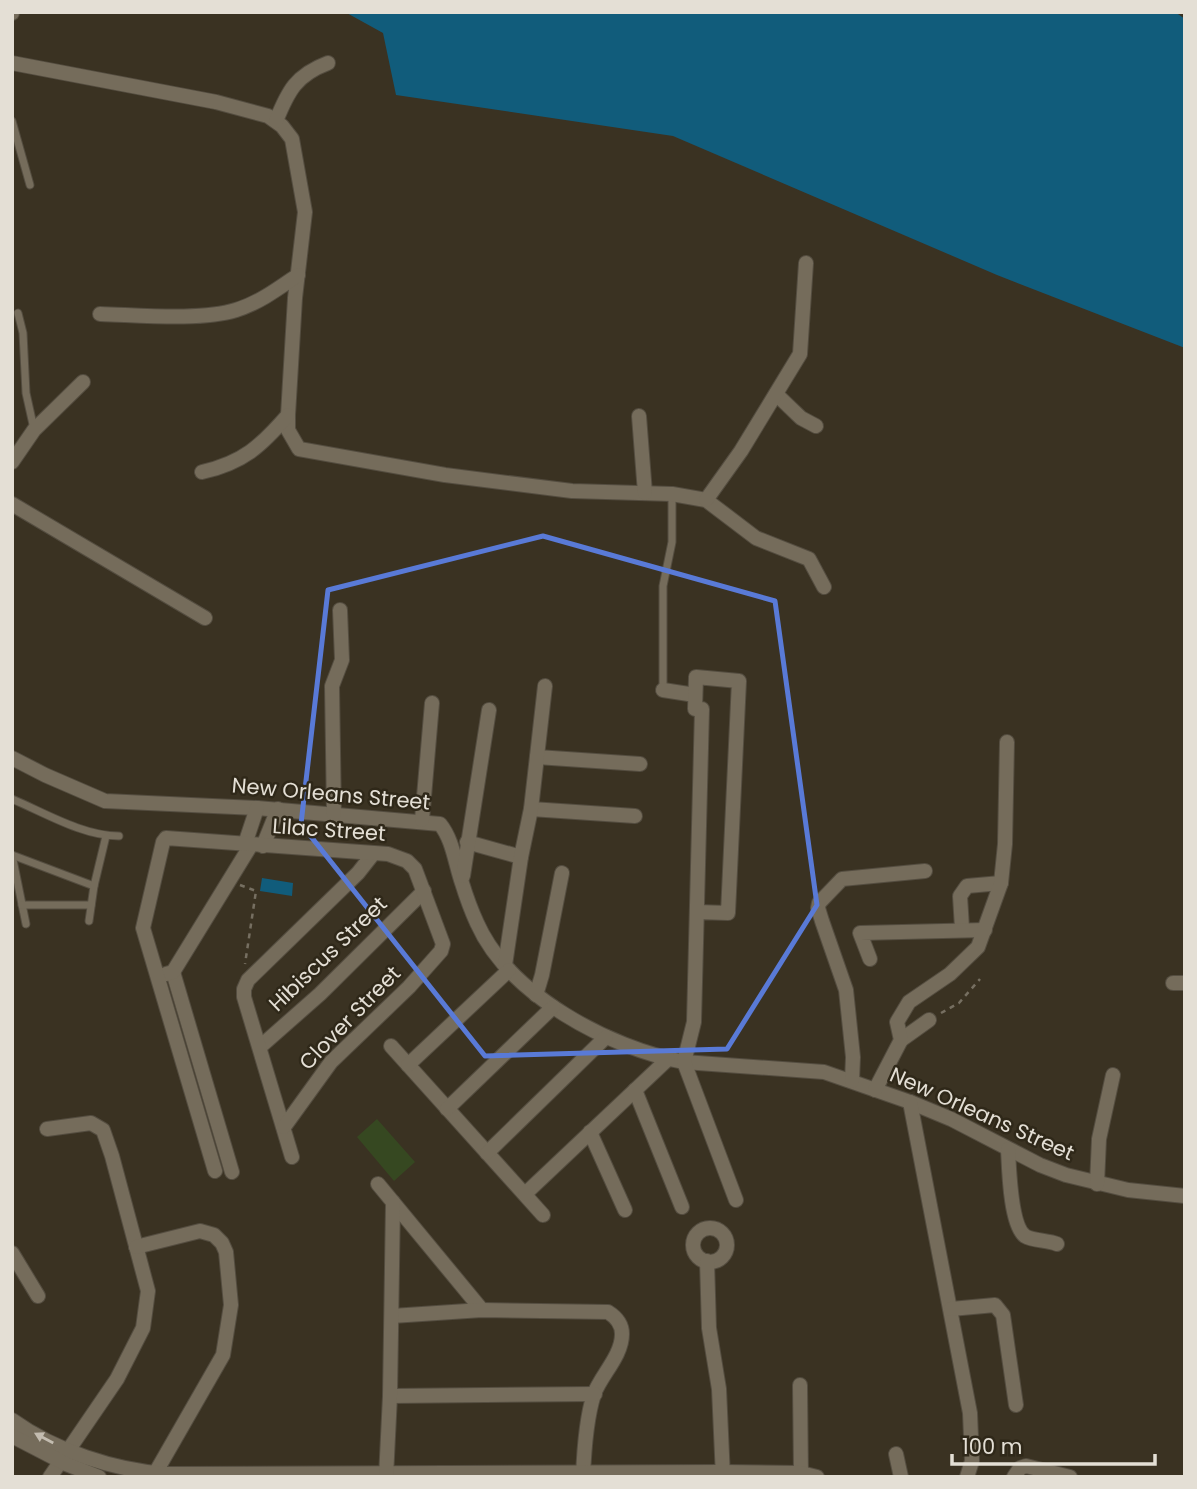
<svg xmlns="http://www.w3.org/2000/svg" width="1197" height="1489" viewBox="0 0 1197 1489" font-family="Poppins,sans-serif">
  <rect width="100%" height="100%" fill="#3a3222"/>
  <!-- green -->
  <polygon fill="#364821" points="377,1119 415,1162 394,1181 357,1137"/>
  <!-- water -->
  <g fill="#115c7b">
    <polygon points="345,12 1175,12 1185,19 1185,348 997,275 673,136 396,95 383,33"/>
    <polygon points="262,878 293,883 292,896 260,891"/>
  </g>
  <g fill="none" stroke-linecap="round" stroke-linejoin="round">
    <defs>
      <g id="service">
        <polyline points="12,121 30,185"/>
        <polyline points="18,313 23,333 26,393 34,429"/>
        <polyline points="663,690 663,586 672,542 672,494"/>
        <path d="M 12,799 C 45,813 83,836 119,836"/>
        <polyline points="12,855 94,886"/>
        <polyline points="12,855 26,924"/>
        <polyline points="22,905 91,905"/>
        <polyline points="89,921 94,886 106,836"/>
      </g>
      <g id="minor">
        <polyline points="12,13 12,12"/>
        <polyline points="12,63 216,102 268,116 282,126 292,139 305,212 295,298 288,415 288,430 299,449 445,475 572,491 672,494 706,500 756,538 809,559 824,587"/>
        <path d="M 276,121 C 288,91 296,75 328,63"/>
        <path d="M 100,314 C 138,315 201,321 236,310 C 259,303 279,288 298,275"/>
        <polyline points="776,394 801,418 816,426"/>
        <polyline points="639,416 645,493"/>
        <polyline points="12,462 34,430 83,382"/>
        <path d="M 202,472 C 243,463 261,446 288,415"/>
        <polyline points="706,500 741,451 800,354 806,263"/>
        <polyline points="12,504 205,618"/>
        <polyline points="663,690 695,695"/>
        <polyline points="537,757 640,764"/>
        <path d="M 12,758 L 45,775 L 105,801 L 257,808 L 440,824 C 453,840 455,863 462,883 C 466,896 471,910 477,923 C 509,995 609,1048 684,1062 L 824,1072 L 910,1102 L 951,1119 L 1040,1165 L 1066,1175 L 1128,1190 L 1185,1196"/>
        <polyline points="531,809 635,816"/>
        <polyline points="334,814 332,686 342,660 340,610"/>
        <polyline points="422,820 432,703"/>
        <polyline points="467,842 521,857"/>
        <polyline points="245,844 257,808"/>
        <polyline points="263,846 278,809"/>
        <polyline points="463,876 489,710"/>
        <polyline points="697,912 728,913 739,681 696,677 695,709 702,709 694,1022 684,1062 736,1200"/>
        <polyline points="962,928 960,896 967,886 1001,883"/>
        <polyline points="870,959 860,933 985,930"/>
        <polyline points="505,965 521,857 531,809 545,686"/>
        <polyline points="173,972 232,1172"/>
        <polyline points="166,974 173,972 251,845"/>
        <polyline points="1173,983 1185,983"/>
        <polyline points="536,995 542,975 562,873"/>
        <polyline points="901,1040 929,1020"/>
        <polyline points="261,1046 320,994 424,891"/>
        <polyline points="391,1046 543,1215"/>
        <polyline points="408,1065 509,970"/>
        <polyline points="852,1081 853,1057 846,990 822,921 818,908 819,903 842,879 925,871"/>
        <polyline points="635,1090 682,1207"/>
        <polyline points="875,1090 901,1040 897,1022 909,1002 950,974 978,947 1001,883 1005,844 1007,742"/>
        <polyline points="910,1102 970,1413 972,1461 967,1477"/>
        <polyline points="447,1109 553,1007"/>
        <polyline points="47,1129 91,1123 103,1130 112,1156 148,1291 143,1328 117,1379 50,1477"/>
        <polyline points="590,1132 625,1210"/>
        <path d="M 1008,1149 C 1009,1166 1010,1225 1025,1236 C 1033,1241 1048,1240 1057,1244"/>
        <polyline points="487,1153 606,1037"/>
        <polyline points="292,1157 244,997 244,989 248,980 358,873 373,854"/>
        <polyline points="215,1171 143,928 163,842 166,838 388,854 407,861 415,869 443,944 441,951 409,987 331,1062 284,1127"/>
        <polyline points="378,1184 482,1310"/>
        <polyline points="1097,1184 1099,1139 1113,1075"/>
        <polyline points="525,1194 668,1059"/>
        <circle cx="710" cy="1245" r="17"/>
        <polyline points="136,1247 200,1231 214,1235 222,1243 226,1252 231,1305 223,1355 153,1477"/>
        <polyline points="12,1253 38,1296"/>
        <polyline points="707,1261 709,1328 719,1389 723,1477"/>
        <polyline points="951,1309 995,1305 1003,1315 1016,1405"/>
        <path d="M 392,1316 L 482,1310 L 608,1312 C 616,1317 622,1324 622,1334 C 622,1356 601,1375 594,1394 C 586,1419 584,1451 583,1477"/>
        <polyline points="800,1385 801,1477"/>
        <polyline points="390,1396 595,1394"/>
        <path d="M 12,1420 C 55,1451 114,1470 166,1474 L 723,1472 L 801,1473 L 817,1477"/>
        <polyline points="12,1436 66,1464 99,1477"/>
        <polyline points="896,1454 901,1477"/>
        <polyline points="386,1477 390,1396 393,1202"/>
        <polyline points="1014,1477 1020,1468 1026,1466 1070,1477"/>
      </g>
    </defs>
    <!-- service casing -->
    <use href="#service" stroke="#544d40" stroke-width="9"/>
    <!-- minor casing -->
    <use href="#minor" stroke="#544d40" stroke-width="16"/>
    <!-- path -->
    <g stroke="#766f61" stroke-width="2.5" stroke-dasharray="5 5" stroke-linecap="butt">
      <polyline points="240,885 256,891 245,964"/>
      <polyline points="941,1013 959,1003 980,979"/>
    </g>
    <!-- service -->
    <use href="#service" stroke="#756c5b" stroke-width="7"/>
    <!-- minor -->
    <use href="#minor" stroke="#756c5b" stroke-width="14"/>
  </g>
  <!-- one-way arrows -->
  <defs><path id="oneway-solid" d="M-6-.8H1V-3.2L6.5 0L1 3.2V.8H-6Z" transform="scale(1.75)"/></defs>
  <use fill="#c3bcb0" href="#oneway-solid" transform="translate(44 1438) rotate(-152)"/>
  <!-- marked area -->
  <path fill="none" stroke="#597ad7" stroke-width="5" stroke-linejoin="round" d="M 543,536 L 775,601 L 817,905 L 727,1049 L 485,1056 L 301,824 L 328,590 Z"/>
  <g text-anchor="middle" stroke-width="5" stroke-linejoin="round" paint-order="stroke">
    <!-- street labels -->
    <g font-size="21" fill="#e4dfd5" stroke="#2f2819">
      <text transform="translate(331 794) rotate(5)" y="7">New Orleans Street</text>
      <text transform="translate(329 830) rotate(4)" y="7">Lilac Street</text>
      <text transform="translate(328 954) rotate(-44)" y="7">Hibiscus Street</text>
      <text transform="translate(350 1018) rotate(-46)" y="7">Clover Street</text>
      <text transform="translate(982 1114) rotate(24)" y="7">New Orleans Street</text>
    </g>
  </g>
  <!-- border -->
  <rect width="1197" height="1489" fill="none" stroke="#e4dfd5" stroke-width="28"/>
  <!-- scale -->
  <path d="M952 1454v10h203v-10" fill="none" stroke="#e4dfd5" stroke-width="3.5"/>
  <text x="962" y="1454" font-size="21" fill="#e4dfd5" stroke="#2f2819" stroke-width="5" paint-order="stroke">100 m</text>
</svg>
